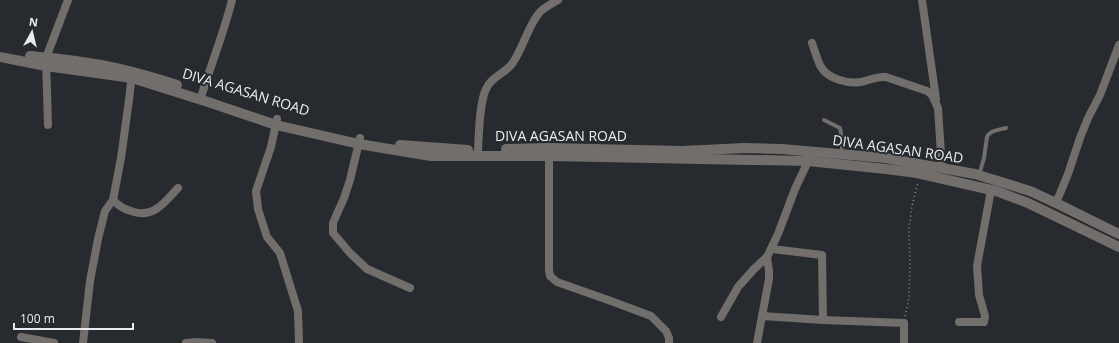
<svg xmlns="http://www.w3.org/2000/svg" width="1119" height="343" viewBox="0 0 1119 343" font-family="'Open Sans',sans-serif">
  <rect width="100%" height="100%" fill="#272b2f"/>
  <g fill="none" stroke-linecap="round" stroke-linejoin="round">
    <!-- path -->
    <polyline stroke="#909497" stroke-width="1.5" stroke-dasharray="1 3" stroke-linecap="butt" points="905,316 909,298 910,266 909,229 912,206 918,182"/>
    <!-- service -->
    <g stroke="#716e6c" stroke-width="4">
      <polyline points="824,120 840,128 842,138 842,153"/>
      <path d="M 979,175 L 984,158 L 987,137 C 990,130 999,130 1006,128"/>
    </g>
    <!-- minor -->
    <g stroke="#716e6c" stroke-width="8">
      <polyline points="922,0 936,99"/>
      <path d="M 812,43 C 815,51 817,60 821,67 C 828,79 848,84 861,82 C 870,80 876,76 886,77 L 927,91 L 932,95 L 938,108 L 942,169"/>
      <path d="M 202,94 C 212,62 224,32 232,0"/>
      <polyline points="277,119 271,147 256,191 258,209 267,237 280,253 298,311 299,343"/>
      <polyline points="48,125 46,58 68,0"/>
      <polyline points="360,138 350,180 344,198 333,223 333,233 350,253 367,269 410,288"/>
      <path d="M 478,151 C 479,134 479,104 486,89 C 491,77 504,74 512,64 C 523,49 528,25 540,12 C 545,7 551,4 558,0"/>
      <polyline points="549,151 549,270 550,276 557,282 611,301 651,316 666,331 669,338 669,343"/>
      <path d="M 113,200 C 120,207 124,209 134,212 C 154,218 166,201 178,188"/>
      <polyline points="1056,203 1068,174 1080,138 1088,118 1100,95 1119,45"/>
      <polyline points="772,249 822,255 823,320"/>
      <polyline points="762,316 823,320 904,323 904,343"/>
      <polyline points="721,317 738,287 754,269 767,257 778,234 795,189 810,157"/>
      <polyline points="959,322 984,322 985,316 979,295 977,266 991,190"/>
      <polyline points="21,337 54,343"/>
      <polyline points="83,343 90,281 98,239 105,211 113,200 121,158 129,100 132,73"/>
      <polyline points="186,343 195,342 212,343"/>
      <polyline points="757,343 769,279 769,271 767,257"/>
    </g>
    <!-- tertiary -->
    <g stroke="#716e6c" stroke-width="10">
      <path d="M 30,56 C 47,58 64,59 82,62 C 114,66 146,75 177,85"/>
      <polyline points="0,57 46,66 132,78 208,102 276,125 359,144 431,156 549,156 808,161 886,169 917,173 996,191 1028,203 1119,247"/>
      <polyline points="400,145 468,150"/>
      <polyline points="506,149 549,148 682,151 745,148 782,149 885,158 975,174 1030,191 1056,203 1119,234"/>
    </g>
  </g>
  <g text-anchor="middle" stroke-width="4" stroke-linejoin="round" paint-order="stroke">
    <!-- street labels -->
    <g font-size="14" fill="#e9ecef" stroke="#272b2f">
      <text transform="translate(246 92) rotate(17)" y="5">DIVA AGASAN ROAD</text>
      <text x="561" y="141">DIVA AGASAN ROAD</text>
      <text transform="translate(898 149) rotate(8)" y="5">DIVA AGASAN ROAD</text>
    </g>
  </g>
  <!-- north arrow -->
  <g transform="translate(32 32) rotate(8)" stroke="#272b2f" stroke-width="3" paint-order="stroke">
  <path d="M0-3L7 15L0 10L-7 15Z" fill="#e9ecef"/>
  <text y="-6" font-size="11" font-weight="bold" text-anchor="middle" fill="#e9ecef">N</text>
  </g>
  <!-- scale -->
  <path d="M14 323v6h119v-6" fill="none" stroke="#e9ecef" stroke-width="2"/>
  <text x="20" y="323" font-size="12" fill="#e9ecef" stroke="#272b2f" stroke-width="3" paint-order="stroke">100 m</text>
</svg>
